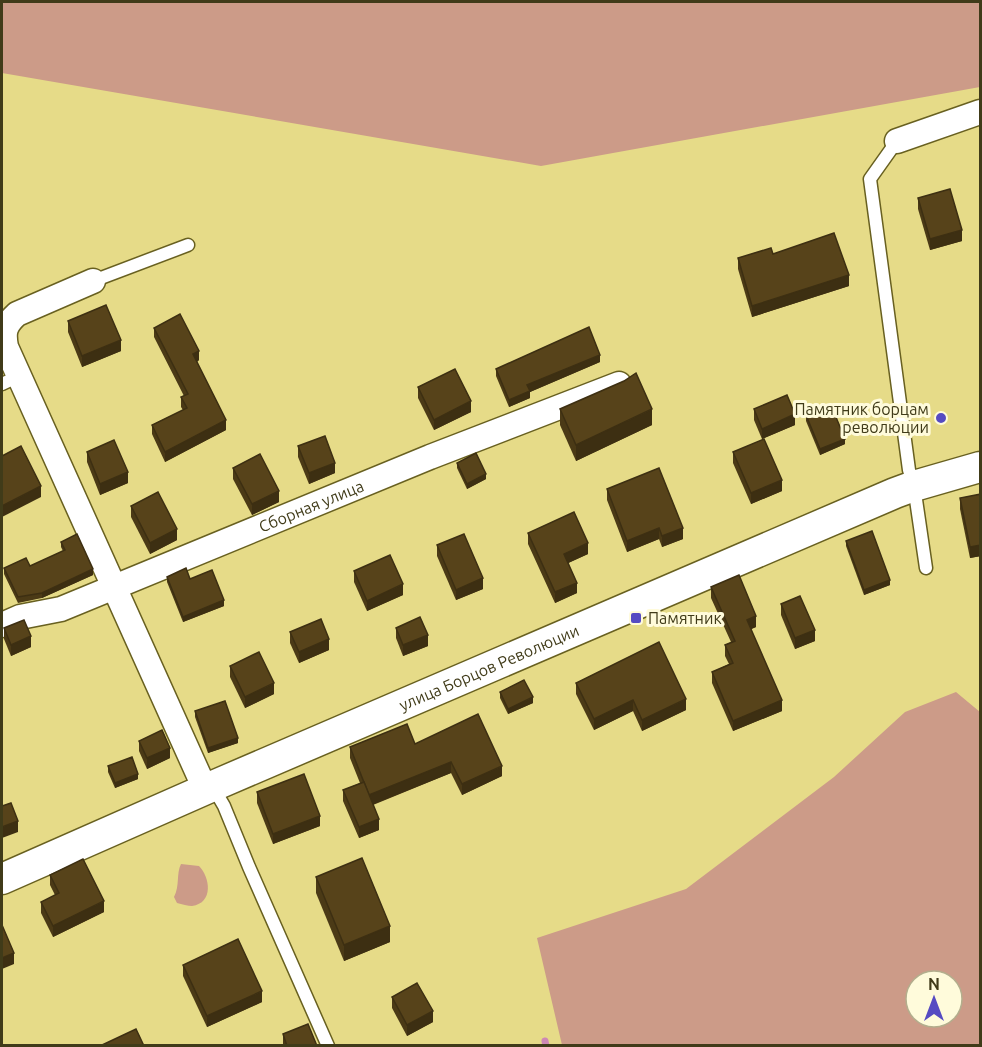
<svg xmlns="http://www.w3.org/2000/svg" width="982" height="1047" viewBox="0 0 982 1047" font-family="Ubuntu,sans-serif">
  <rect width="100%" height="100%" fill="#e6db88"/>
  <!-- green -->
  <g fill="#cc9b88" fill-rule="evenodd">
    <polygon points="2,2 980,2 980,87 541,166 2,73"/>
    <path d="M 956,692 L 980,712 L 980,1045 L 562,1045 L 537,938 L 686,889 L 834,777 L 905,712 ZM 916,981 L 952,981 L 952,1017 L 916,1017 Z"/>
    <path d="M 181,864 L 199,866 C 210,877 214,903 192,906 C 188,906 182,904 177,903 L 174,897 C 180,886 176,874 181,864 Z"/>
  </g>
  <g fill="none" stroke-linecap="round" stroke-linejoin="round">
    <!-- stream -->
    <polyline stroke="#ce88b4" stroke-width="7" points="545,1041 546,1046"/>
    <defs>
      <g id="service">
        <polyline points="897,141 870,179 909,470 914,486 926,568"/>
        <polyline points="93,281 188,245"/>
        <polyline points="2,384 19,376"/>
        <polyline points="213,787 224,806 249,867 328,1046"/>
      </g>
      <g id="minor">
        <polyline points="897,141 980,112"/>
        <path d="M 93,281 L 17,314 C 5,325 3,331 6,347 L 205,789"/>
        <path id="s1" d="M 2,625 L 20,617 L 61,609 L 430,457 L 619,384"/>
      </g>
      <g id="tertiary">
        <path id="s2" d="M 2,879 L 213,786 L 895,493 L 914,486 L 980,467"/>
      </g>
    </defs>
    <!-- service casing -->
    <use href="#service" stroke="#686020" stroke-width="15"/>
    <!-- minor casing -->
    <use href="#minor" stroke="#686020" stroke-width="27"/>
    <!-- tertiary casing -->
    <use href="#tertiary" stroke="#686020" stroke-width="33"/>
    <!-- service -->
    <use href="#service" stroke="#fff" stroke-width="12"/>
    <!-- minor -->
    <use href="#minor" stroke="#fff" stroke-width="24"/>
    <!-- tertiary -->
    <use href="#tertiary" stroke="#fff" stroke-width="30"/>
  </g>
  <!-- wall -->
  <g fill="#4b3a16">
    <polygon points="918,198 962,241 930,250 918,209"/>
    <polygon points="773,254 849,286 752,317 738,269 738,258"/>
    <polygon points="68,321 121,351 82,367 68,332"/>
    <polygon points="154,328 199,360 197,362 226,430 165,462 152,434 152,425 183,410 181,407 181,397 184,396 154,337"/>
    <polygon points="600,362 530,392 530,398 509,407 496,376 496,369"/>
    <polygon points="418,387 471,412 434,430 418,398"/>
    <polygon points="560,409 652,425 576,461 560,425"/>
    <polygon points="754,409 795,425 762,439 754,420"/>
    <polygon points="806,415 845,444 820,455 806,421"/>
    <polygon points="298,446 335,473 309,484 298,457"/>
    <polygon points="87,452 128,483 100,495 87,462"/>
    <polygon points="733,452 782,491 751,504 733,463"/>
    <polygon points="457,463 486,479 467,489 457,468"/>
    <polygon points="233,468 279,502 252,515 233,479"/>
    <polygon points="607,489 683,539 662,547 659,539 627,552 607,500"/>
    <polygon points="981,494 981,556 970,558 960,509 960,498"/>
    <polygon points="131,506 177,540 150,554 131,517"/>
    <polygon points="528,533 588,554 568,563 577,593 555,603 528,544"/>
    <polygon points="846,541 890,585 864,595 846,546"/>
    <polygon points="61,542 93,575 42,598 18,603 4,574 4,568 30,566 63,551 61,547"/>
    <polygon points="437,545 483,589 456,600 437,556"/>
    <polygon points="354,571 403,595 367,611 354,582"/>
    <polygon points="167,577 190,579 224,606 183,622 167,582"/>
    <polygon points="711,587 756,627 751,629 782,711 733,731 712,683 712,672 729,664 725,656 725,645 731,642 711,598"/>
    <polygon points="781,604 815,641 795,649 781,615"/>
    <polygon points="4,628 31,647 11,656 4,639"/>
    <polygon points="396,628 428,646 403,656 396,638"/>
    <polygon points="290,632 329,650 299,663 290,643"/>
    <polygon points="230,666 274,694 245,708 230,677"/>
    <polygon points="576,683 686,710 642,731 633,711 594,730 576,694"/>
    <polygon points="500,692 533,703 508,714 500,698"/>
    <polygon points="195,711 238,743 208,753 195,717"/>
    <polygon points="139,741 170,758 147,769 139,751"/>
    <polygon points="415,744 502,776 462,795 451,773 373,805 379,830 359,838 343,801 343,790 360,783 350,758 350,747"/>
    <polygon points="108,766 138,779 115,788 108,772"/>
    <polygon points="257,792 320,826 273,844 257,803"/>
    <polygon points="50,875 104,912 53,937 41,913 41,902 55,895 50,885"/>
    <polygon points="316,877 390,942 344,961 316,893"/>
    <polygon points="183,965 262,1002 207,1027 183,976"/>
    <polygon points="392,997 433,1022 407,1036 392,1008"/>
    <polygon points="283,1034 317,1046 283,1046"/>
  </g>
  <!-- shaded-wall -->
  <g fill="#3d2f12">
    <polygon points="962,230 962,241 930,250 930,239"/>
    <polygon points="849,275 849,286 752,317 752,306"/>
    <polygon points="121,340 121,351 82,367 82,356"/>
    <polygon points="199,351 199,360 193,364 193,354"/>
    <polygon points="600,355 600,362 530,392 530,398 509,407 509,400 527,385"/>
    <polygon points="471,401 471,412 434,430 434,420"/>
    <polygon points="652,409 652,425 576,461 576,445"/>
    <polygon points="795,414 795,425 762,439 762,429"/>
    <polygon points="226,420 226,430 165,462 165,452"/>
    <polygon points="845,439 845,444 820,455 820,449"/>
    <polygon points="335,463 335,473 309,484 309,473"/>
    <polygon points="128,472 128,483 100,495 100,484"/>
    <polygon points="486,474 486,479 467,489 467,484"/>
    <polygon points="782,480 782,491 751,504 751,493"/>
    <polygon points="41,486 41,497 2,517 2,506"/>
    <polygon points="279,491 279,502 252,515 252,504"/>
    <polygon points="659,528 659,539 627,552 627,541"/>
    <polygon points="683,528 683,539 662,547 662,536"/>
    <polygon points="177,529 177,540 150,554 150,543"/>
    <polygon points="588,543 588,554 564,565 564,554"/>
    <polygon points="981,545 981,556 970,558 970,547"/>
    <polygon points="93,569 93,575 42,598 42,593"/>
    <polygon points="483,578 483,589 456,600 456,590"/>
    <polygon points="890,580 890,585 864,595 864,590"/>
    <polygon points="577,583 577,593 555,603 555,592"/>
    <polygon points="403,584 403,595 367,611 367,601"/>
    <polygon points="224,600 224,606 183,622 183,617"/>
    <polygon points="756,616 756,627 747,631 747,620"/>
    <polygon points="815,630 815,641 795,649 795,638"/>
    <polygon points="428,635 428,646 403,656 403,645"/>
    <polygon points="31,636 31,647 11,656 11,645"/>
    <polygon points="329,639 329,650 299,663 299,652"/>
    <polygon points="274,683 274,694 245,708 245,697"/>
    <polygon points="533,697 533,703 508,714 508,709"/>
    <polygon points="686,699 686,710 642,731 642,720"/>
    <polygon points="633,700 633,711 594,730 594,719"/>
    <polygon points="782,700 782,711 733,731 733,721"/>
    <polygon points="238,738 238,743 208,753 208,748"/>
    <polygon points="170,748 170,758 147,769 147,758"/>
    <polygon points="451,762 451,773 369,806 369,795"/>
    <polygon points="502,766 502,776 462,795 462,784"/>
    <polygon points="138,774 138,779 115,788 115,783"/>
    <polygon points="320,816 320,826 273,844 273,834"/>
    <polygon points="379,819 379,830 359,838 359,827"/>
    <polygon points="18,821 18,832 2,838 2,827"/>
    <polygon points="104,901 104,912 53,937 53,926"/>
    <polygon points="390,926 390,942 344,961 344,945"/>
    <polygon points="14,953 14,964 2,969 2,958"/>
    <polygon points="262,991 262,1002 207,1027 207,1016"/>
    <polygon points="433,1011 433,1022 407,1036 407,1025"/>
  </g>
  <!-- building -->
  <g fill="#57431a" stroke="#3d2f12" stroke-width="1.5">
    <polygon points="950,189 962,230 930,239 918,198"/>
    <polygon points="834,233 849,275 752,306 738,258 771,248 773,254"/>
    <polygon points="106,305 121,340 82,356 68,321"/>
    <polygon points="180,314 199,351 193,354 226,420 165,452 152,425 187,408 181,397 188,394 154,328"/>
    <polygon points="589,327 600,355 527,385 530,391 509,400 496,369"/>
    <polygon points="455,369 471,401 434,420 418,387"/>
    <polygon points="636,373 652,409 576,445 560,409 624,381"/>
    <polygon points="787,395 795,414 762,429 754,409"/>
    <polygon points="831,405 845,439 820,449 806,415"/>
    <polygon points="325,436 335,463 309,473 298,446"/>
    <polygon points="764,439 782,480 751,493 733,452"/>
    <polygon points="114,440 128,472 100,484 87,452"/>
    <polygon points="21,446 41,486 2,506 2,456"/>
    <polygon points="476,453 486,474 467,484 457,463"/>
    <polygon points="260,454 279,491 252,504 233,468"/>
    <polygon points="659,468 683,528 662,536 659,528 627,541 607,489"/>
    <polygon points="158,492 177,529 150,543 131,506"/>
    <polygon points="981,494 981,545 970,547 960,498"/>
    <polygon points="574,512 588,543 564,554 577,583 555,592 528,533"/>
    <polygon points="872,531 890,580 864,590 846,541"/>
    <polygon points="77,534 93,569 42,593 18,597 4,568 26,558 30,566 65,550 61,542"/>
    <polygon points="464,534 483,578 456,590 437,545"/>
    <polygon points="390,555 403,584 367,601 354,571"/>
    <polygon points="186,568 190,579 212,570 224,600 183,617 167,577"/>
    <polygon points="739,575 756,616 747,620 782,700 733,721 712,672 733,663 725,645 735,641 711,587"/>
    <polygon points="800,596 815,630 795,638 781,604"/>
    <polygon points="420,617 428,635 403,645 396,628"/>
    <polygon points="321,619 329,639 299,652 290,632"/>
    <polygon points="24,620 31,636 11,645 4,628"/>
    <polygon points="659,642 686,699 642,720 633,700 594,719 576,683"/>
    <polygon points="259,652 274,683 245,697 230,666"/>
    <polygon points="524,680 533,697 508,709 500,692"/>
    <polygon points="225,701 238,738 208,748 195,711"/>
    <polygon points="478,714 502,766 462,784 451,762 369,795 350,747 407,724 415,744"/>
    <polygon points="162,730 170,748 147,758 139,741"/>
    <polygon points="132,757 138,774 115,783 108,766"/>
    <polygon points="304,774 320,816 273,834 257,792"/>
    <polygon points="364,782 379,819 359,827 343,790"/>
    <polygon points="11,803 18,821 2,827 2,806"/>
    <polygon points="362,858 390,926 344,945 316,877"/>
    <polygon points="83,859 104,901 53,926 41,902 59,893 50,875"/>
    <polygon points="2,925 14,953 2,958"/>
    <polygon points="238,939 262,991 207,1016 183,965"/>
    <polygon points="417,983 433,1011 407,1025 392,997"/>
    <polygon points="308,1024 317,1046 287,1046 283,1034"/>
    <polygon points="136,1029 144,1046 102,1046 102,1045"/>
  </g>
  <!-- markers -->
  <g fill="#564bc2" stroke="#fffbdb" stroke-width="2">
    <circle cx="941" cy="418" r="6"/>
    <rect x="630" y="612" width="12" height="12" rx="3"/>
  </g>
  <g text-anchor="middle" stroke-width="6" stroke-linejoin="round" paint-order="stroke">
    <!-- poi labels -->
    <g font-size="16" fill="#403b19" stroke="#fffbdb" text-anchor="end">
      <text x="929" y="415">Памятник борцам<tspan x="929" dy="18">революции</tspan></text>
      <text x="648" y="624" text-anchor="start">Памятник</text>
    </g>
    <!-- street labels -->
    <g font-size="16" fill="#403b19" stroke="#fffbdb">
      <text dy="6" stroke="none"><textPath href="#s1" startOffset="332">Сборная улица</textPath></text>
      <text dy="6" stroke="none"><textPath href="#s2" startOffset="531">улица Борцов Революции</textPath></text>
    </g>
  </g>
  <!-- border -->
  <rect width="982" height="1047" fill="none" stroke="#403b19" stroke-width="6"/>
  <!-- north arrow -->
  <g transform="translate(934 999)"><circle r="28" fill="#fffbdb" stroke="#b3ae8d" stroke-width="1.5"/>
  <path d="M0-4.5L10 22L0 15L-10 22Z" fill="#564bc2"/>
  <text y="-9" font-size="16" font-weight="bold" text-anchor="middle" fill="#403b19">N</text>
  </g>
</svg>
